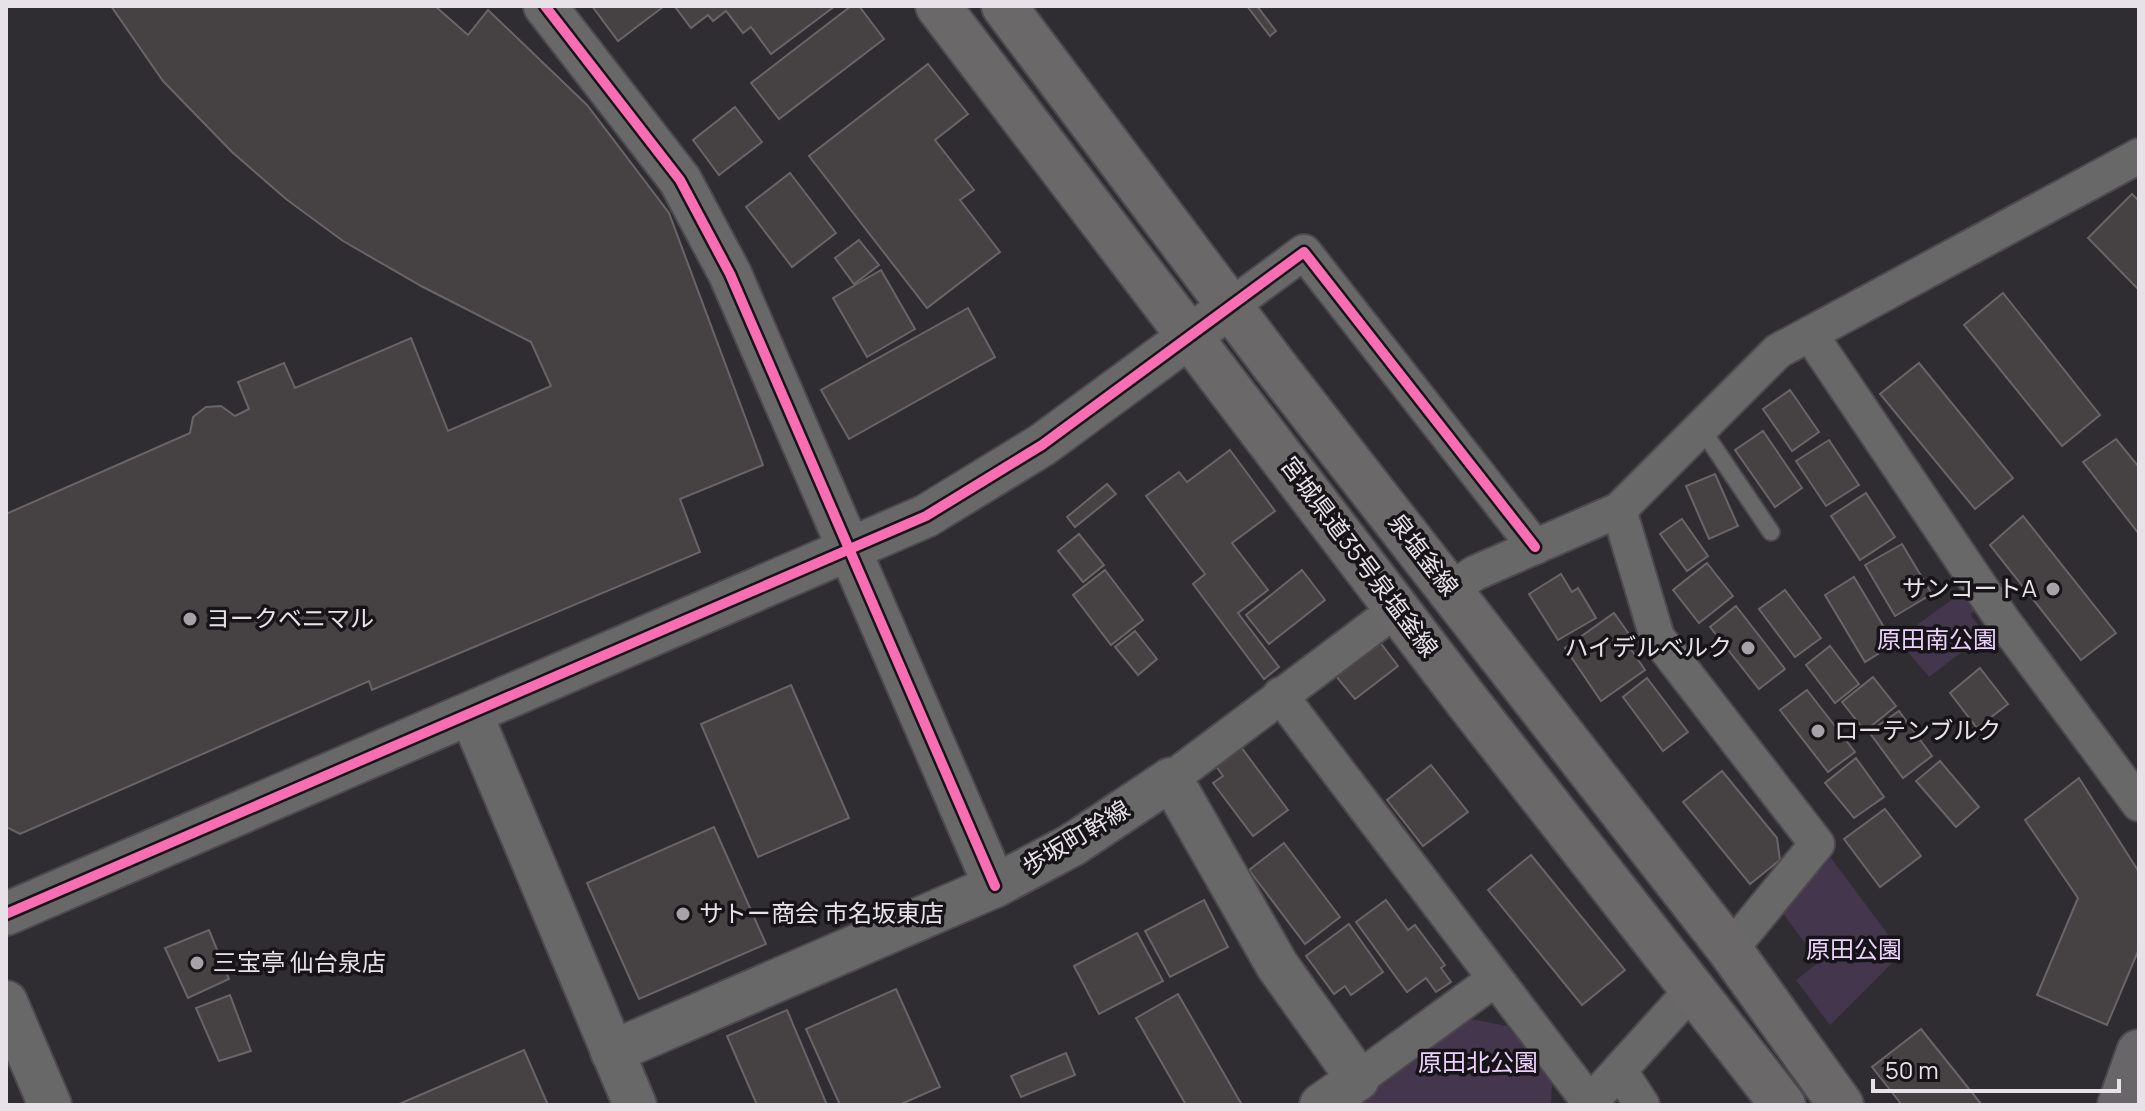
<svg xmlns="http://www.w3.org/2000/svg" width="2145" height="1111" viewBox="0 0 2145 1111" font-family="Manrope,'Noto Sans JP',sans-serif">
  <rect width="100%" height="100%" fill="#2f2c32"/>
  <!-- green -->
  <g fill="#44364c">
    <polygon points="1967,589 1981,608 1970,614 1985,634 1929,677 1897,639"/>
    <polygon points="1831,858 1902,953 1830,1025 1796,980 1819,962 1782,912"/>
    <polygon points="1466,1018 1507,1026 1552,1081 1551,1105 1351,1105"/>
  </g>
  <!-- building -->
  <g fill="#464143" stroke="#696566" stroke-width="2">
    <polygon points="111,6 435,6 468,35 488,10 587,105 669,213 763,465 680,499 700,552 372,690 369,681 20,834 6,827 6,514 190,433 193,417 206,407 221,406 235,416 249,409 238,382 284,363 295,388 411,338 448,431 551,386 531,342 423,287 343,241 286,199 232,152 163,81"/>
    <polygon points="592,6 662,6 663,7 618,41"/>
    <polygon points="679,6 835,6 771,54 751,27 743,33 726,11 713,21 708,15 691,28 676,8"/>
    <polygon points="851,6 859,6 884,39 779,119 751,83"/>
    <polygon points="1247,6 1257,6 1276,31 1270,36"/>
    <polygon points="928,64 968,114 935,140 974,190 960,200 1000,252 927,308 809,156"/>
    <polygon points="735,107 762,142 719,175 693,140"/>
    <polygon points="790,173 836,233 792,267 746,207"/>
    <polygon points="2132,194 2139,201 2139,290 2088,238"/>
    <polygon points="859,240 879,265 854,284 835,258"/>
    <polygon points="881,270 915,329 867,357 833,298"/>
    <polygon points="2003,293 2100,415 2062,446 1964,325"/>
    <polygon points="968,308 995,357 849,439 821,390"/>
    <polygon points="1919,363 2013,478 1975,509 1880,394"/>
    <polygon points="1790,390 1819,432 1792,451 1763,409"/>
    <polygon points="1763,431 1802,488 1775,507 1735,450"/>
    <polygon points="2116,439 2139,467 2139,534 2083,462"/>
    <polygon points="1829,440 1859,485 1826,506 1796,461"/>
    <polygon points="1230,450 1275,511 1232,543 1268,590 1238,613 1279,667 1264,679 1193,584 1205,574 1146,496 1179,472 1187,482"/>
    <polygon points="1715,474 1738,526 1709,539 1686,486"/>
    <polygon points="1107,484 1116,494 1075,527 1067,517"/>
    <polygon points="1866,493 1895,537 1860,560 1831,516"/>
    <polygon points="2023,516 2116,633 2081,660 1990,545"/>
    <polygon points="1682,519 1708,556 1687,571 1660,534"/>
    <polygon points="1079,534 1104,565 1083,582 1058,551"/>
    <polygon points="1902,544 1932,594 1895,616 1865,565"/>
    <polygon points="1707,563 1733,596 1699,623 1673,590"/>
    <polygon points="1105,570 1143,620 1111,645 1073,595"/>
    <polygon points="1302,570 1325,600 1269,644 1246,615"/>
    <polygon points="1561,574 1572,592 1578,588 1596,618 1558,640 1529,594"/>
    <polygon points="1854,577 1894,644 1865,662 1825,595"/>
    <polygon points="1785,590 1821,638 1795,657 1759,609"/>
    <polygon points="1736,606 1785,669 1759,689 1710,627"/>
    <polygon points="1614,613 1629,634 1630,648 1645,670 1601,701 1565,648"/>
    <polygon points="1135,631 1157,659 1138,675 1115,647"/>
    <polygon points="1379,641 1398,666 1355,699 1335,675"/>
    <polygon points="1830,646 1859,684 1835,703 1806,665"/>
    <polygon points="1980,668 2008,704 1977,728 1950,693"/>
    <polygon points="1873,677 1896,706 1865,731 1842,702"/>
    <polygon points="1647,678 1688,732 1663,751 1623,697"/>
    <polygon points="791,685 849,818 758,857 701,724"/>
    <polygon points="1807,690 1855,752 1828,772 1780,710"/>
    <polygon points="1899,711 1932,756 1903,778 1869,732"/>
    <polygon points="1241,747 1288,810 1253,836 1213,783 1223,776 1216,766"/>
    <polygon points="1856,758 1884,797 1854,818 1825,783"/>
    <polygon points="1940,761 1979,807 1956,827 1916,781"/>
    <polygon points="1431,765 1468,812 1423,846 1387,800"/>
    <polygon points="1722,771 1777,838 1780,860 1750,884 1683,802"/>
    <polygon points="2079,778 2139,872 2139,949 2107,1025 2037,995 2078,898 2025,820"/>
    <polygon points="1885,809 1921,856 1880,887 1844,839"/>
    <polygon points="714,827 766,944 639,999 587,883"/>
    <polygon points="1284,843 1340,917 1305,944 1249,870"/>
    <polygon points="1531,855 1625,970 1582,1005 1488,890"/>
    <polygon points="1204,900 1228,947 1170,977 1145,931"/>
    <polygon points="1386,900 1408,930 1415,925 1445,965 1441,968 1451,982 1436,992 1426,978 1407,992 1356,922"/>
    <polygon points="1349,924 1383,972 1351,995 1345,986 1334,994 1306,956"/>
    <polygon points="209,930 229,979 188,998 165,948"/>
    <polygon points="1137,933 1163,981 1099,1014 1074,966"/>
    <polygon points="896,989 940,1087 899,1105 840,1105 806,1029"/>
    <polygon points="1178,994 1242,1105 1186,1105 1136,1018"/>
    <polygon points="230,995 251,1051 219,1061 196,1008"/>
    <polygon points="787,1010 827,1105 757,1105 727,1036"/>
    <polygon points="1921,1029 1982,1105 1902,1105 1872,1067"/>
    <polygon points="524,1050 548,1105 397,1105"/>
    <polygon points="1066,1053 1075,1075 1021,1097 1011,1076"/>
  </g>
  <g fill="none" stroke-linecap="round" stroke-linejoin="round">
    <defs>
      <polyline id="service" points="1701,428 1771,532"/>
      <g id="minor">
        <polyline points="1231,306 1304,252 1535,547"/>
        <polyline points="1810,334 2004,622 2139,804"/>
        <polyline points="1619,510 1657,637 1817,844 1730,950"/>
        <polyline points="1451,589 1475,573 1619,510 1778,351 2139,156"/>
        <polyline points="1280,695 1590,1103"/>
        <polyline points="1171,779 1398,608"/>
        <polyline points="1620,1071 1642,1105"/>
        <polyline points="1358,1079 1495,979"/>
        <polyline points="1588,1105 1693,989"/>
      </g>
      <g id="tertiary">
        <polyline points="545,6 680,180 730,274 995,886"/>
        <polyline points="471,714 635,1105"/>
        <polyline points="6,914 926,516 1042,445 1231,306"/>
        <polyline points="6,1002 50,1105"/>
        <polyline points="612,1052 995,886 1072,845 1171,779 1277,965 1358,1079 1321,1105"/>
      </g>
      <g id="primary">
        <polyline points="938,6 1467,701 1783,1105"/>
        <polyline points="1004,6 1274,365 1730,950 1841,1105"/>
      </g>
      <polyline id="trunk" points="2120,1105 2139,1052"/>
    </defs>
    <!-- service casing -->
    <use href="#service" stroke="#4c4a4e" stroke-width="20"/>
    <!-- minor casing -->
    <use href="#minor" stroke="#4c4a4e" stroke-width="38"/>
    <!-- tertiary casing -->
    <use href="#tertiary" stroke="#4c4a4e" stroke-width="46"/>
    <!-- primary casing -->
    <use href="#primary" stroke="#4c4a4e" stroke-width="48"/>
    <!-- trunk casing -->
    <use href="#trunk" stroke="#4c4a4e" stroke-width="48"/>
    <!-- service -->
    <use href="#service" stroke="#696868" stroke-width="16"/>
    <!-- minor -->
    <use href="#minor" stroke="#696868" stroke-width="34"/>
    <!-- tertiary -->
    <use href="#tertiary" stroke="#696868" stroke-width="42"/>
    <!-- primary -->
    <use href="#primary" stroke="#6a6869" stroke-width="44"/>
    <!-- trunk -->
    <use href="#trunk" stroke="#686668" stroke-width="44"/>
    <defs>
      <g id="cycleway">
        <polyline points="545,6 680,180 730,274 995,886"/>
        <polyline points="6,914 926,516 1042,445 1304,252 1535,547"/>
      </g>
    </defs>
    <!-- cycleway casing -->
    <use href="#cycleway" stroke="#171418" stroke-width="15"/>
    <!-- cycleway -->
    <use href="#cycleway" stroke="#f96db3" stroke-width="10"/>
  </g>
  <!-- markers -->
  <g fill="#a6a2a8" stroke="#171418" stroke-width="3">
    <circle cx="2053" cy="589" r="8"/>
    <circle cx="190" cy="619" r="8"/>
    <circle cx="1748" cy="648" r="8"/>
    <circle cx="1818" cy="731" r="8"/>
    <circle cx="683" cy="914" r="8"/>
    <circle cx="197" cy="963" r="8"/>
  </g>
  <g text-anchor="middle" stroke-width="7" stroke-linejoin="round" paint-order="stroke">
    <!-- street labels -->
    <g font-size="24" fill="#e6e2e8" stroke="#171418">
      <text transform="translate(1423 555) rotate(52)" y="8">泉塩釜線</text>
      <text transform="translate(1359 557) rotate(53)" y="8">宮城県道35号泉塩釜線</text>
      <text transform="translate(1076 838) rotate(-31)" y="8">歩坂町幹線</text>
    </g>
    <!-- poi labels -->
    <g font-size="24" fill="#e6e2e8" stroke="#171418" text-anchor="start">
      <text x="2037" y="597" text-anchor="end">サンコートA</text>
      <text x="206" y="627">ヨークベニマル</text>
      <text x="1732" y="656" text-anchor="end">ハイデルベルク</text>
      <text x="1834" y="739">ローテンブルク</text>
      <text x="699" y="922">サトー商会 市名坂東店</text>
      <text x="213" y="971">三宝亭 仙台泉店</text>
    </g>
    <!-- park labels -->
    <g font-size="24" fill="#eccffd" stroke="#171418">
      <text x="1937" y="648">原田南公園</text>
      <text x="1854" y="958">原田公園</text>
      <text x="1478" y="1071">原田北公園</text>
    </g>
  </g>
  <!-- border -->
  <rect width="2145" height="1111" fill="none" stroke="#e6e2e8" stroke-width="16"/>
  <!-- scale -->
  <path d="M1873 1079v12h246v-12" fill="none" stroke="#e6e2e8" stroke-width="4"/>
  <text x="1885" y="1079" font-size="24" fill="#e6e2e8" stroke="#171418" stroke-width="6" paint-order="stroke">50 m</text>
</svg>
